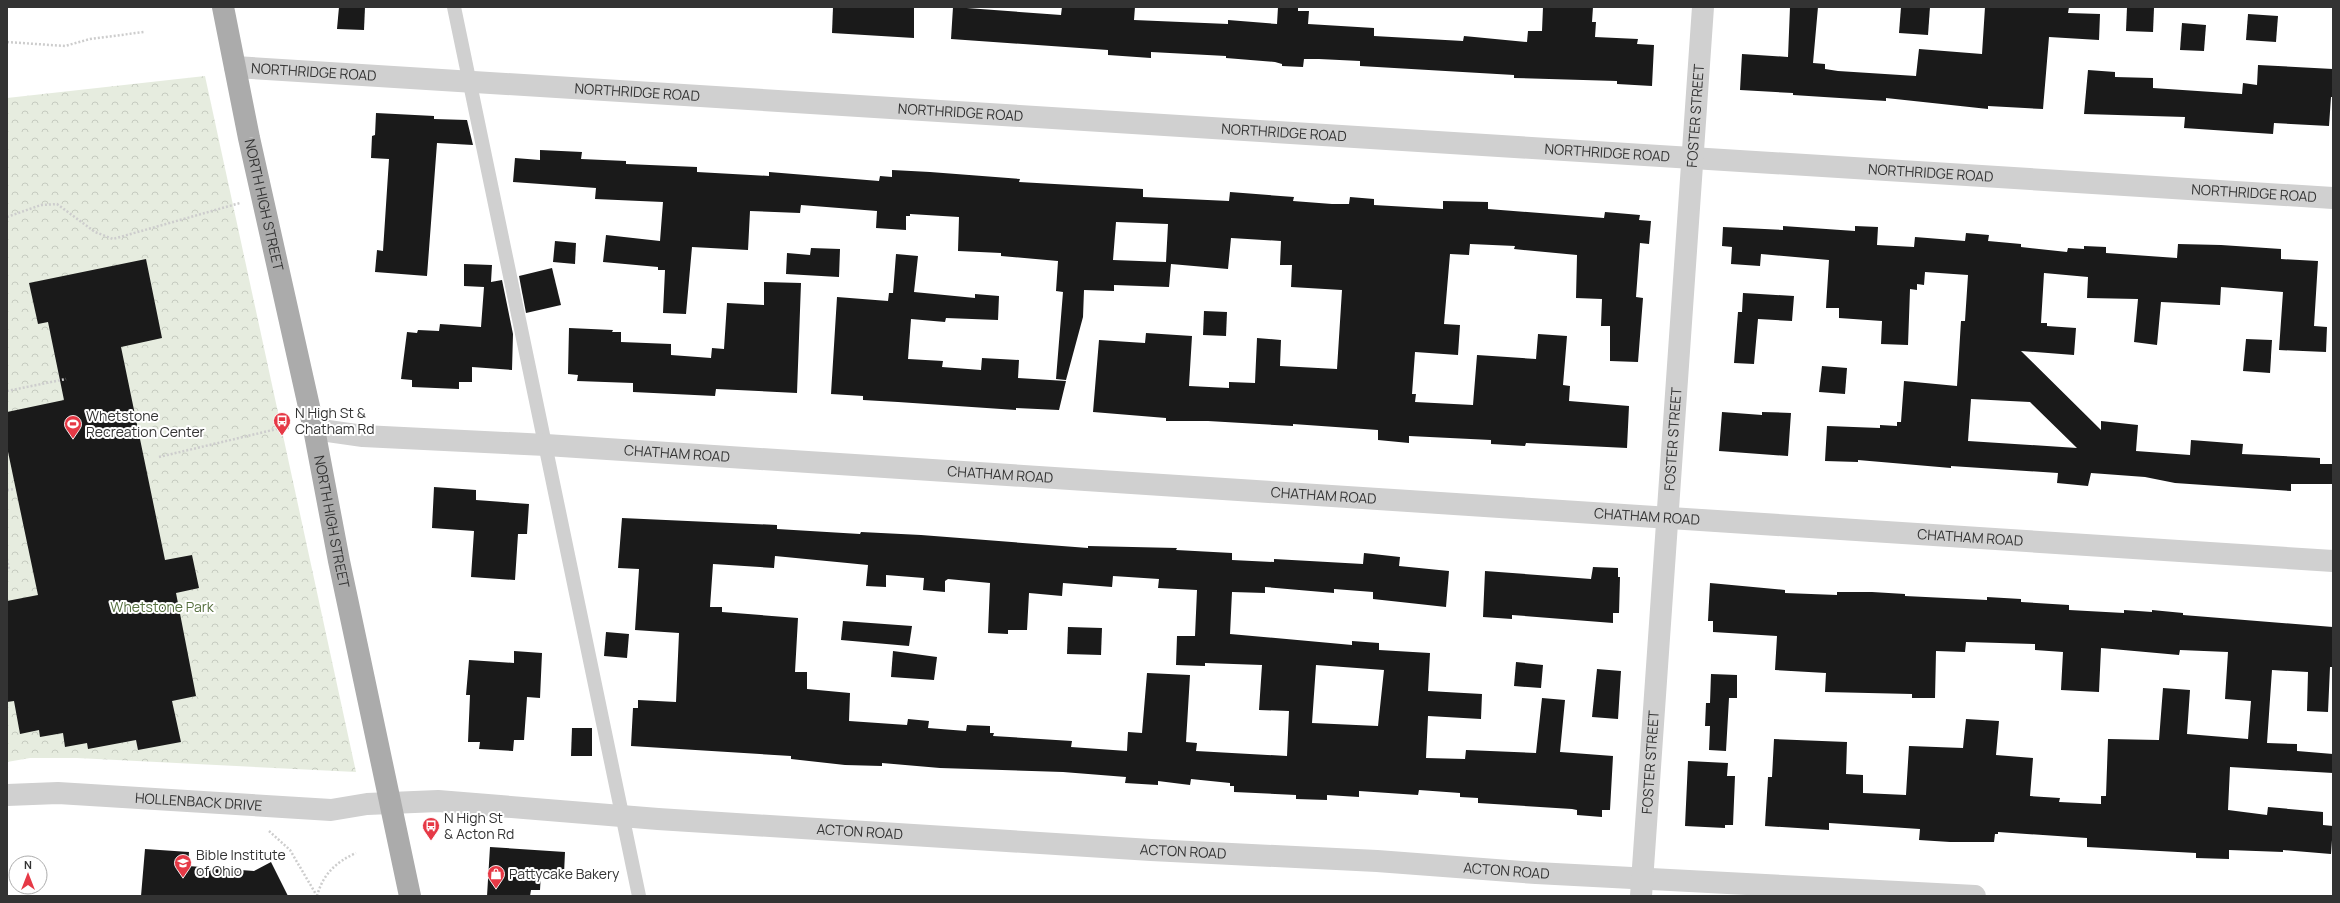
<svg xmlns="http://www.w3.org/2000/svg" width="2340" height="903" viewBox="0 0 2340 903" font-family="Manrope,sans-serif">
  <defs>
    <pattern id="park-crowns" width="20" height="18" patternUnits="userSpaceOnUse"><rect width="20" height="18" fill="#e6ecdf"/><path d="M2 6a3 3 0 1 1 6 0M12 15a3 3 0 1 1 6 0" fill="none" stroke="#c6cbc0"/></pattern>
  </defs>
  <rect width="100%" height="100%" fill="#fff"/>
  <!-- park -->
  <polygon fill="url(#park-crowns)" points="205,76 356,772 77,758 30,758 7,762 7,98"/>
  <!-- building -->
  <g fill="#1a1a1a" fill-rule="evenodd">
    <polygon points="339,7 365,7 364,30 337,29"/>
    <polygon points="833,7 914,7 914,38 832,33"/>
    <polygon points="953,7 1061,15 1062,7 1135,7 1134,20 1228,24 1228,20 1277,24 1278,7 1298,7 1298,11 1309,11 1308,24 1374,28 1374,36 1463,41 1464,36 1527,42 1528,31 1542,31 1543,7 1593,7 1592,22 1596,22 1595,37 1638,39 1637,44 1654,45 1652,86 1617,84 1617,81 1514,78 1514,75 1360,66 1360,61 1319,59 1304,59 1303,67 1282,66 1282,64 1275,62 1226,58 1226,56 1151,52 1151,58 1108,55 1108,50 951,39"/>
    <polygon points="1790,7 1818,7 1813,63 1825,64 1825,69 1838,71 1916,76 1919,49 1982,54 1985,7 2069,7 2068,13 2100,14 2099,40 2049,37 2043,109 1988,106 1988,109 1886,98 1886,101 1793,95 1793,93 1740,90 1742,54 1788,57"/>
    <polygon points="1901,7 1930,7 1928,35 1899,33"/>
    <polygon points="2127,7 2154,8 2153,32 2126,31"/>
    <polygon points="2248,14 2278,16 2276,42 2246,40"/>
    <polygon points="2182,23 2206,25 2204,51 2180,50"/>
    <polygon points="2258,65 2333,69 2333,97 2331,97 2329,126 2274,123 2273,134 2184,128 2185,117 2084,114 2088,70 2115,72 2115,77 2153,78 2153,88 2242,94 2243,83 2257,85"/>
    <polygon points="376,113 434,116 434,119 467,120 473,145 437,143 427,276 375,272 377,250 383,251 389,159 371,158 372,136 375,135"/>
    <path d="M 540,150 L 582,152 L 581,159 L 626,161 L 626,164 L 697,167 L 697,172 L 769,176 L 769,172 L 879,181 L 880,176 L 892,177 L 892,170 L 930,172 L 1020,179 L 1019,182 L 1143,189 L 1143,197 L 1229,201 L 1230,192 L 1294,197 L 1293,201 L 1332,204 L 1349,204 L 1350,197 L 1374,199 L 1374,205 L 1443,209 L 1443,201 L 1488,202 L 1488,209 L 1604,218 L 1605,212 L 1640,215 L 1639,220 L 1651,221 L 1649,244 L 1640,243 L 1636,297 L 1643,298 L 1638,362 L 1610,361 L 1610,326 L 1601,326 L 1602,299 L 1576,298 L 1577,255 L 1514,249 L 1515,246 L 1470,244 L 1469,255 L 1450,254 L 1444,324 L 1460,325 L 1458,355 L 1415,352 L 1412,394 L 1416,394 L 1415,402 L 1473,405 L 1477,355 L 1536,359 L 1538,334 L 1567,336 L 1563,385 L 1570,386 L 1569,401 L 1629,406 L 1627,448 L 1526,443 L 1525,446 L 1491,444 L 1491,440 L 1409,436 L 1409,443 L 1378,440 L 1378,430 L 1293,424 L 1293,426 L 1208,421 L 1166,421 L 1166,418 L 1093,412 L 1099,340 L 1145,343 L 1146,333 L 1192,336 L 1189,386 L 1229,388 L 1229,382 L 1255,383 L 1257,338 L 1281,340 L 1280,366 L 1337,369 L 1342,290 L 1291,287 L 1292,265 L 1280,265 L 1281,241 L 1231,238 L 1228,269 L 1171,264 L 1169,287 L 1114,285 L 1114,291 L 1084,290 L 1083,317 L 1066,380 L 1056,379 L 1063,292 L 1056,291 L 1058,261 L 1001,256 L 1001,253 L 958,251 L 959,217 L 910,214 L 910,216 L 906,216 L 906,230 L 876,228 L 877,211 L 801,205 L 800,213 L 750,211 L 748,250 L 692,247 L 686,314 L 663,313 L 665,270 L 658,270 L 658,267 L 603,262 L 606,235 L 660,241 L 663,202 L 595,199 L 596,188 L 513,182 L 515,158 L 540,160 ZM 1116,222 L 1168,224 L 1166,262 L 1113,260 Z"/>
    <path d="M 1783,226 L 1855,231 L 1855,226 L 1878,227 L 1877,245 L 1914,247 L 1915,237 L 1965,241 L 1966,233 L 1989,235 L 1988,241 L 2021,244 L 2021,247 L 2067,252 L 2068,248 L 2084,249 L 2084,246 L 2106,247 L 2106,253 L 2177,258 L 2178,244 L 2221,245 L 2281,249 L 2281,259 L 2318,261 L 2314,326 L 2327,327 L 2326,352 L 2279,350 L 2283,292 L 2221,287 L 2220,305 L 2161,302 L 2157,345 L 2134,342 L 2138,299 L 2087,298 L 2088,277 L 2044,273 L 2041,323 L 2047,323 L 2047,326 L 2076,328 L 2074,355 L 2021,351 L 2101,430 L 2101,421 L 2138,425 L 2136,451 L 2190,455 L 2191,440 L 2243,444 L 2242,454 L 2320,458 L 2320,464 L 2333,464 L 2333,484 L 2291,484 L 2291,491 L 2175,483 L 2145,477 L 2091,473 L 2088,486 L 2057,483 L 2058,473 L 1951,466 L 1951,468 L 1858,460 L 1858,462 L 1825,461 L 1827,426 L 1880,428 L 1880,425 L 1897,426 L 1897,422 L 1901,422 L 1904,381 L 1957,386 L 1961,321 L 1965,321 L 1968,275 L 1925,272 L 1924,285 L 1917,284 L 1917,290 L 1910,289 L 1908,345 L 1881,344 L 1882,321 L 1839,318 L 1839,308 L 1826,308 L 1829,260 L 1761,254 L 1760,266 L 1731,264 L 1732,247 L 1722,246 L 1723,227 L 1783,230 ZM 1971,399 L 2030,402 L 2077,448 L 1968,441 Z"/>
    <polygon points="555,241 576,243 575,264 553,262"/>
    <polygon points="811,248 840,249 839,277 786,274 787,253 810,255"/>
    <polygon points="896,254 918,256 914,292 975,298 975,294 999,296 998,320 946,318 945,322 911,319 908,359 943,361 942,367 981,370 982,358 1019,360 1018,378 1066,381 1059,410 1016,408 1016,410 898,402 863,400 863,396 831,394 837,297 888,301 889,293 893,293"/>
    <polygon points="146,259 162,338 121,347 165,560 192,555 199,588 176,593 196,696 172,701 181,742 138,750 136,740 88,749 87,743 65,747 63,733 40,737 39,730 20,734 14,701 7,702 7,601 38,595 7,447 7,412 64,400 48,322 38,324 29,283"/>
    <polygon points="464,264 492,265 491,282 502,280 513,334 512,370 472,367 472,382 459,382 459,389 412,387 412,380 401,379 407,332 417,333 418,330 439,331 440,324 481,327 484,287 464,286"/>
    <polygon points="552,268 561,305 526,313 519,276"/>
    <polygon points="764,282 801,283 797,393 716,389 715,396 633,392 633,383 577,381 578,375 568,374 569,328 613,330 612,332 621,332 621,342 671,344 671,355 711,358 712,348 724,349 727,303 764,305"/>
    <polygon points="1743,293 1794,296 1792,321 1758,319 1754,364 1734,363 1738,312 1742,312"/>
    <polygon points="1204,311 1227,312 1226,336 1203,335"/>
    <polygon points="2246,339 2272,340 2270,373 2243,371"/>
    <polygon points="1822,366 1847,368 1845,394 1819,392"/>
    <polygon points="1722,412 1762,415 1762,412 1791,413 1788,456 1719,451"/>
    <polygon points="434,487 476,490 476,500 529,504 527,534 518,534 515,580 471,577 474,531 432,528"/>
    <path d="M 622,518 L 777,525 L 777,529 L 860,534 L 861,532 L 921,535 L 1088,548 L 1088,546 L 1177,548 L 1176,550 L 1232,553 L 1232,560 L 1274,562 L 1274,559 L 1363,564 L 1364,553 L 1400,557 L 1399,566 L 1449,571 L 1446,607 L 1373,599 L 1373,592 L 1334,589 L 1334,593 L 1265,587 L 1265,593 L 1232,592 L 1230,634 L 1352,645 L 1352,641 L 1379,643 L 1379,650 L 1430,653 L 1428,691 L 1482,694 L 1481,719 L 1428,716 L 1426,758 L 1465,759 L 1466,750 L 1536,753 L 1542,698 L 1565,700 L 1560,752 L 1613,756 L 1610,810 L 1602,810 L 1602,817 L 1577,815 L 1577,810 L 1572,809 L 1478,803 L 1478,798 L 1460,797 L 1460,793 L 1419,790 L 1418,795 L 1359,791 L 1359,797 L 1327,795 L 1327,800 L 1296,799 L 1296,795 L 1234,792 L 1234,786 L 1230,786 L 1230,783 L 1191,779 L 1190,785 L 1158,781 L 1158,785 L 1125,783 L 1126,777 L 1063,772 L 940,768 L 882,763 L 882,766 L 845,765 L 791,759 L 791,756 L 631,746 L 633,708 L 638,708 L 638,700 L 676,702 L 679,633 L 635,630 L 639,569 L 618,568 ZM 775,556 L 868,565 L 866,586 L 886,587 L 886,575 L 924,578 L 923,590 L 945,592 L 945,581 L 948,579 L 990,583 L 988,633 L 1008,634 L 1008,630 L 1027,630 L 1029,593 L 1062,596 L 1063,583 L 1112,587 L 1113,576 L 1159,579 L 1158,588 L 1197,590 L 1195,636 L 1177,636 L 1176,665 L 1205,666 L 1205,663 L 1262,665 L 1259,710 L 1289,711 L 1287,756 L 1196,751 L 1197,743 L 1186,742 L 1190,675 L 1147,673 L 1142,733 L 1128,732 L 1127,751 L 1071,747 L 1072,741 L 993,736 L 994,733 L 990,733 L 990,726 L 967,725 L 966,731 L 928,728 L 929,721 L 908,719 L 907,725 L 849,721 L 850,693 L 807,689 L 807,672 L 795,672 L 798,618 L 722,612 L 722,607 L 710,607 L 713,564 L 774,568 ZM 1316,665 L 1384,670 L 1378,726 L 1312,723 Z"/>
    <polygon points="1593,567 1618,568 1618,577 1620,577 1619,613 1613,613 1613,623 1512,615 1512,619 1483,617 1485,571 1591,579"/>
    <polygon points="1710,583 1785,590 1785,593 1837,595 1837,592 1872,592 1905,594 1905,596 1987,600 1987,597 2021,599 2021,602 2069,605 2069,610 2124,613 2124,610 2152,612 2152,610 2183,613 2183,615 2333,627 2333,667 2330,667 2328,712 2307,711 2308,672 2272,670 2267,743 2297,744 2297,751 2333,754 2333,773 2230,767 2228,810 2267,815 2268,807 2323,812 2323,825 2333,826 2331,854 2283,850 2283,852 2229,850 2229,859 2196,858 2196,853 2087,847 2087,838 1998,832 1998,834 1995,834 1994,842 1950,842 1919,840 1920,829 1829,823 1829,830 1765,826 1768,777 1772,777 1774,739 1847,742 1846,774 1863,775 1863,793 1906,795 1909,746 1963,748 1966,719 1999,721 1996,755 2033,758 2030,796 2060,798 2059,802 2101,804 2101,796 2106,796 2108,739 2159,740 2163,688 2190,690 2187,734 2248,739 2251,701 2225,699 2228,652 2180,650 2179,655 2101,648 2099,692 2061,690 2063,652 2035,650 2035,644 1966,642 1965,652 1936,651 1935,698 1912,698 1912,694 1825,692 1826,673 1775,670 1777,636 1713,632 1713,621 1708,621"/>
    <polygon points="843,621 912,626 909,646 841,640"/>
    <polygon points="1068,627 1102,628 1101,655 1067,654"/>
    <polygon points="606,632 629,634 627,658 604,656"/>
    <polygon points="514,651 542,653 540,698 527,697 524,740 514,740 513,751 479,749 480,742 468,742 470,695 466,695 469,660 514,663"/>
    <polygon points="893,651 937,657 934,680 891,677"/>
    <polygon points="1516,662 1543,665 1541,688 1514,686"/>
    <polygon points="1597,669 1621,671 1618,719 1592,717"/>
    <polygon points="1711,674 1737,675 1737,698 1729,698 1726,751 1709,750 1710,726 1705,726 1706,703 1710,703"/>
    <polygon points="572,728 592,728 592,756 571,756"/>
    <polygon points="1688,761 1728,763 1727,776 1735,776 1733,825 1725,825 1725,828 1685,826"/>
    <polygon points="490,847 565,852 564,874 541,873 540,890 531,890 530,896 487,896"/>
    <polygon points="145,849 189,852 188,866 254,871 271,862 288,896 141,896"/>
  </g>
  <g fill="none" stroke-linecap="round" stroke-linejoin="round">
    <!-- path -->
    <g stroke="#cdcdcd" stroke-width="2.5" stroke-dasharray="2 2" stroke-linecap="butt">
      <polyline points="7,42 65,46 90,39 144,32"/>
      <polyline points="7,217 41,205 57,204 95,232 113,239 240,203"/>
      <polyline points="7,391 66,379"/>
      <polyline points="159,457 281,428 289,428"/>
      <polyline points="7,490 15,489"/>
      <polyline points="7,559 9,569 7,571"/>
      <polyline points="269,831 290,850 317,896"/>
      <path d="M 317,896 C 323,874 336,862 356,853"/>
    </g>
    <!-- service -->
    <polyline stroke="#d0d0d0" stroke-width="14" points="454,7 639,896"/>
    <!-- minor -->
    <g stroke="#d0d0d0" stroke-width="22">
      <path id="s1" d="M 235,67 L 2333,198"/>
      <path id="s2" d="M 314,429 L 363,436 L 546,445 L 2333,561"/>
      <path id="s3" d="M 7,795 L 58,793 L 331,810 L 367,804 L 438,801 L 658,819 L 1151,850 L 1377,861 L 1536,873 L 1975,896"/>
      <path id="s4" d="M 1641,896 L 1703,7"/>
    </g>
    <!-- primary -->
    <path stroke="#ababab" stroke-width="22" id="s5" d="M 223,7 L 249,138 L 314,429 L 339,561 L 410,896"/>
  </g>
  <!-- icons -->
  <defs>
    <symbol id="bus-pin" viewBox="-11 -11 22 30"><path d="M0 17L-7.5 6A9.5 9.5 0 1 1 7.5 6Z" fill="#e63946" stroke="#fff"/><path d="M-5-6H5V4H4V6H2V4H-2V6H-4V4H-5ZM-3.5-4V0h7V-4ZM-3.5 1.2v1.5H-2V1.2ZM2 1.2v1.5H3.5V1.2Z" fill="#fff"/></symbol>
    <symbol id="stadium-pin" viewBox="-11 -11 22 30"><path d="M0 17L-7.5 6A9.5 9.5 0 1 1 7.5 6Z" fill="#e63946" stroke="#fff"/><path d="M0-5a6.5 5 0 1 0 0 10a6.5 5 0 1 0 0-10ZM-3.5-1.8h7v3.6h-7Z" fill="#fff"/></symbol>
    <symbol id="school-pin" viewBox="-11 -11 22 30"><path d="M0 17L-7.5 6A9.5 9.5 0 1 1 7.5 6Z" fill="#e63946" stroke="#fff"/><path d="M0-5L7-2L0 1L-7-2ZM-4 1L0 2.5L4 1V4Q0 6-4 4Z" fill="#fff"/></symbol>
    <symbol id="shop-pin" viewBox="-11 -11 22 30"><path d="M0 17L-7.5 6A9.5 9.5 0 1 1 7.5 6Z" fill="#e63946" stroke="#fff"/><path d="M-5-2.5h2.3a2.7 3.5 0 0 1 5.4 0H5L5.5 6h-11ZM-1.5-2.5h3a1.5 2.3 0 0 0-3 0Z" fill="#fff"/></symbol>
  </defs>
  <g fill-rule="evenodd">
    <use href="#bus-pin" x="272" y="411" width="20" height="27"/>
    <use href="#stadium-pin" x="63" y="414" width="20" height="27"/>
    <use href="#bus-pin" x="421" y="816" width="20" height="27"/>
    <use href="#school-pin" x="173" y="853" width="20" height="27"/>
    <use href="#shop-pin" x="486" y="864" width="20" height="27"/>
  </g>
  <g text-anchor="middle" stroke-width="4" stroke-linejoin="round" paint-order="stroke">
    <!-- street labels -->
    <g font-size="14" fill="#333" stroke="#fff">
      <text dy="5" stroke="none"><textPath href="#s1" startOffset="79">NORTHRIDGE ROAD</textPath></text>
      <text dy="5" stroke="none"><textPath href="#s1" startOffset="403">NORTHRIDGE ROAD</textPath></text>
      <text dy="5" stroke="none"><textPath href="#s1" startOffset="727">NORTHRIDGE ROAD</textPath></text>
      <text dy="5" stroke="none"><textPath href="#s4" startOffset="782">FOSTER STREET</textPath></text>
      <text dy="5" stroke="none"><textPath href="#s1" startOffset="1051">NORTHRIDGE ROAD</textPath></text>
      <text dy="5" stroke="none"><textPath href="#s1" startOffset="1375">NORTHRIDGE ROAD</textPath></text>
      <text dy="5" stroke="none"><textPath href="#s1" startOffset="1699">NORTHRIDGE ROAD</textPath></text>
      <text dy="5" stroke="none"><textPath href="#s1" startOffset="2023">NORTHRIDGE ROAD</textPath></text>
      <text dy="5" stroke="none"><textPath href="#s5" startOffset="202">NORTH HIGH STREET</textPath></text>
      <text dy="5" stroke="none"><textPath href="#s4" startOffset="458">FOSTER STREET</textPath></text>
      <text dy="5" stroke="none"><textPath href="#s2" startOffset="364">CHATHAM ROAD</textPath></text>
      <text dy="5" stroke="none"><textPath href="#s2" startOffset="688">CHATHAM ROAD</textPath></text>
      <text dy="5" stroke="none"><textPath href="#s2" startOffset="1012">CHATHAM ROAD</textPath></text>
      <text dy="5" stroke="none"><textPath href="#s2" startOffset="1336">CHATHAM ROAD</textPath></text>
      <text dy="5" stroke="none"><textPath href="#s5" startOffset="526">NORTH HIGH STREET</textPath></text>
      <text dy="5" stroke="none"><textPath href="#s2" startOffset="1660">CHATHAM ROAD</textPath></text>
      <text dy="5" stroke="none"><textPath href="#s4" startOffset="134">FOSTER STREET</textPath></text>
      <text dy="5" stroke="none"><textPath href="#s3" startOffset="192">HOLLENBACK DRIVE</textPath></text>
      <text dy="5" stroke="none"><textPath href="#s3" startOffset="855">ACTON ROAD</textPath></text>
      <text dy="5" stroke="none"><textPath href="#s3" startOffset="1179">ACTON ROAD</textPath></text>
      <text dy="5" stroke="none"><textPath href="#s3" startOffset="1503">ACTON ROAD</textPath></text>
    </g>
    <!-- poi labels -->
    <g font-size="14" fill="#333" stroke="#fff" text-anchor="start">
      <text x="295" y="418">N High St &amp;<tspan x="295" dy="16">Chatham Rd</tspan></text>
      <text x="86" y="421">Whetstone<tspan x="86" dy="16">Recreation Center</tspan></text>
      <text x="444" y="823">N High St<tspan x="444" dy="16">&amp; Acton Rd</tspan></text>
      <text x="196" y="860">Bible Institute<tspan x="196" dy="16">of Ohio</tspan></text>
      <text x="509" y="879">Pattycake Bakery</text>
    </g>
    <!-- park labels -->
    <g font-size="14" fill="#56703f" stroke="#fff">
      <text x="162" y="612">Whetstone Park</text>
    </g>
  </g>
  <!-- border -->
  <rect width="2340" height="903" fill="none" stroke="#333333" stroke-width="16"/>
  <!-- north arrow -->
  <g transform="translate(28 875)"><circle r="19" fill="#ffffff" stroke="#adadad"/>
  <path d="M0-3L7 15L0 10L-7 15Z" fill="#e63946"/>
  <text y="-6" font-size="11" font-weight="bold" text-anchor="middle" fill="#333333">N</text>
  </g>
</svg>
